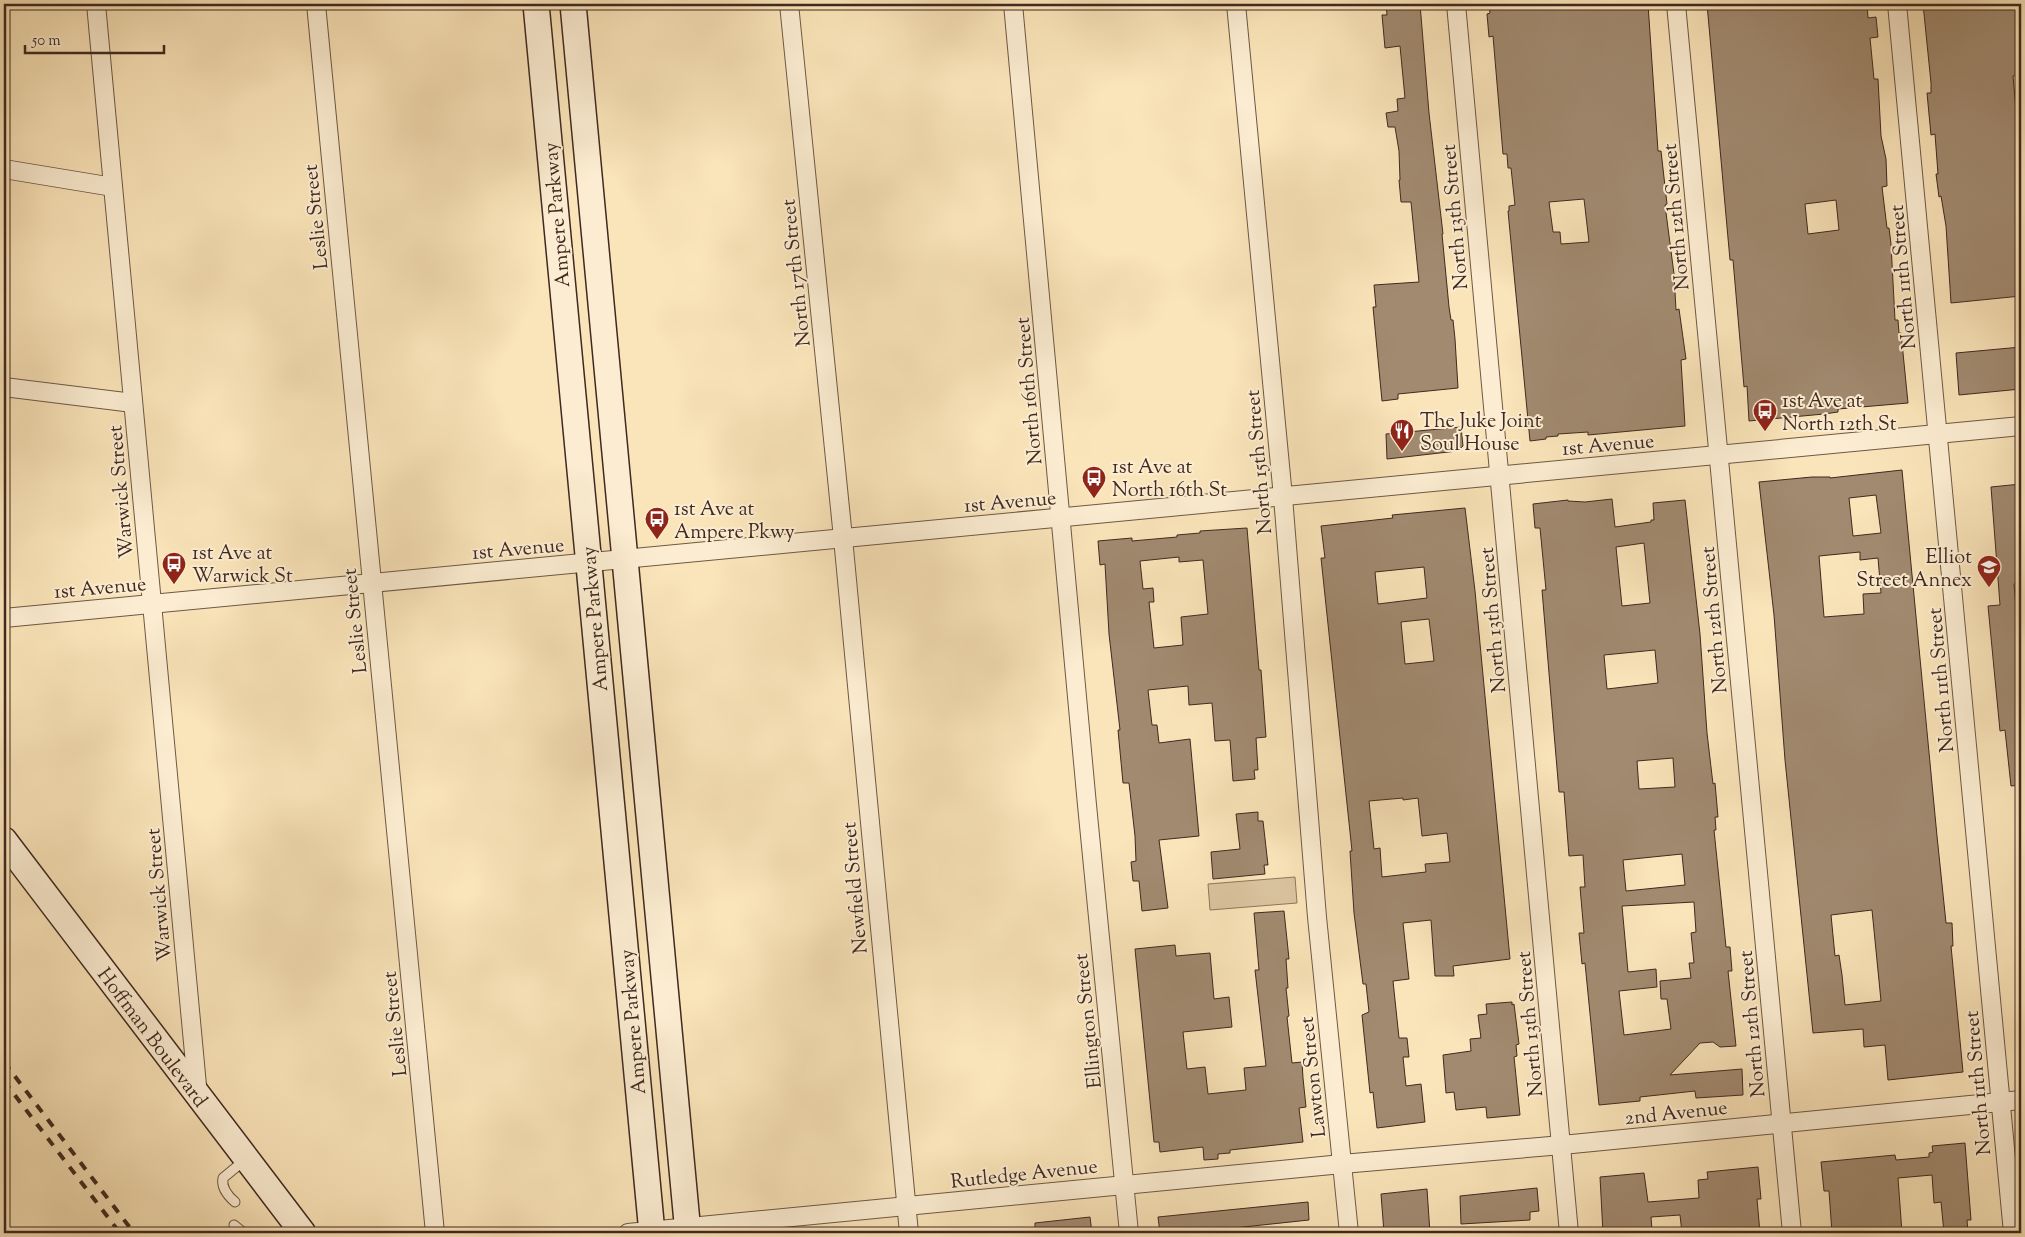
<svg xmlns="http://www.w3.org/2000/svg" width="2025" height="1237" viewBox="0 0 2025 1237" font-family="'Sorts Mill Goudy',serif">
  <rect width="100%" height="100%" fill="#fae4b9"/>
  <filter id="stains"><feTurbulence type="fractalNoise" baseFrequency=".004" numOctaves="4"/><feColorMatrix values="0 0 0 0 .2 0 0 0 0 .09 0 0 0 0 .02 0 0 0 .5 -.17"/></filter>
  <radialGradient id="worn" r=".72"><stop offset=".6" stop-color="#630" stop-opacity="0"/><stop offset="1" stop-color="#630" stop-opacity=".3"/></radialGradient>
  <!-- green -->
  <polygon fill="#dac49f" stroke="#8d7660" points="1295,877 1297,903 1210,910 1208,884"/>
  <!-- building -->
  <g fill="#a18a70" stroke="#402920" fill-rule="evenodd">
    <polygon points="1386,4 1420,4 1429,113 1443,234 1442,234 1449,307 1451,320 1453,320 1455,339 1458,388 1398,394 1398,399 1382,401 1373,307 1376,307 1374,285 1419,282 1411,202 1401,202 1399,180 1400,180 1399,151 1395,127 1388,127 1386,113 1398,111 1397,99 1405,98 1400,46 1385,48 1382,15 1387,15"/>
    <path d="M 1489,4 L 1582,4 L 1582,5 L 1648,4 L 1658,151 L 1661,151 L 1667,204 L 1665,205 L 1674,274 L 1676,310 L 1679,309 L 1686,359 L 1681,360 L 1685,426 L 1588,435 L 1588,432 L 1558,434 L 1558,436 L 1546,437 L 1546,439 L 1530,441 L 1508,211 L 1509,211 L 1509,206 L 1515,205 L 1511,168 L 1508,168 L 1507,154 L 1503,154 L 1493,36 L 1489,37 L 1487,14 L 1490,13 ZM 1584,199 L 1589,242 L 1561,244 L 1560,232 L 1553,232 L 1549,202 Z"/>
    <path d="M 1707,4 L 1867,4 L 1868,18 L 1876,17 L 1878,37 L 1870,38 L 1874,79 L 1878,79 L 1881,136 L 1886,159 L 1887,186 L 1882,187 L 1887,228 L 1889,228 L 1891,244 L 1895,320 L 1898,320 L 1899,333 L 1901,333 L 1908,403 L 1838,409 L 1838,412 L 1824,414 L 1749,421 L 1747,386 L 1744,387 L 1733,260 L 1730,260 ZM 1836,200 L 1839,230 L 1808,234 L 1805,204 Z"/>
    <polygon points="1923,4 2021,4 2021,75 2013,76 2017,121 2021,120 2021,296 1951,303 1946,226 1941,196 1939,197 1936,174 1938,174 1935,134 1931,135 1927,93 1931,93 1931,83"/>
    <polygon points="2021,347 2021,389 1959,395 1956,353"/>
    <polygon points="1461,427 1463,446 1457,451 1387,459 1386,434"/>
    <path d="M 1902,470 L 1937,836 L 1946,923 L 1952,923 L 1953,946 L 1951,946 L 1963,1072 L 1888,1080 L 1885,1045 L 1864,1047 L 1863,1029 L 1813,1033 L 1785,760 L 1774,615 L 1759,482 L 1812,477 L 1830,477 L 1830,478 ZM 1876,495 L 1881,533 L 1853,536 L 1849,498 ZM 1860,552 L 1860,560 L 1878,558 L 1881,593 L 1863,594 L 1864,614 L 1824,617 L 1819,556 ZM 1872,910 L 1881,1001 L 1845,1005 L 1842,975 L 1839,955 L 1835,956 L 1831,915 Z"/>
    <polygon points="2021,484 2021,583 2014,584 2021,664 2021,785 2011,786 2005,730 2000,731 1988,606 2000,605 1991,487"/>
    <path d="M 1612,499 L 1615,527 L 1651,522 L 1651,520 L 1654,520 L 1653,503 L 1685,500 L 1700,634 L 1707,733 L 1713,784 L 1715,783 L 1718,817 L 1715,817 L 1716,830 L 1714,830 L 1726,947 L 1730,947 L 1732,971 L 1728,971 L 1736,1046 L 1720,1047 L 1713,1042 L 1700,1043 L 1670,1075 L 1742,1069 L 1743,1095 L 1696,1098 L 1695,1091 L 1640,1097 L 1640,1101 L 1599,1105 L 1585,963 L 1582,964 L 1579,933 L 1584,933 L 1580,887 L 1585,887 L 1583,855 L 1569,856 L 1564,792 L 1559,792 L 1542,590 L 1546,590 L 1540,528 L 1535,528 L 1533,504 L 1568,500 L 1568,501 L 1585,502 ZM 1644,543 L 1650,603 L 1622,606 L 1616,547 ZM 1655,650 L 1658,683 L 1607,689 L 1604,655 ZM 1673,758 L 1675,787 L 1639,789 L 1637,761 ZM 1682,854 L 1685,885 L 1626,891 L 1623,860 ZM 1694,902 L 1696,932 L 1691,933 L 1694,963 L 1689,963 L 1691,978 L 1660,981 L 1661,999 L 1667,999 L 1671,1029 L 1624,1035 L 1619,991 L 1657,987 L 1656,969 L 1628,972 L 1622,906 Z"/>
    <path d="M 1465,508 L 1475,591 L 1510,959 L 1453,966 L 1454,976 L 1435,976 L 1431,920 L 1403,923 L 1409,979 L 1393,981 L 1399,1038 L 1407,1038 L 1409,1057 L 1403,1057 L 1406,1086 L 1421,1084 L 1425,1122 L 1377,1128 L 1373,1092 L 1370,1093 L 1362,1015 L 1369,1012 L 1366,984 L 1363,984 L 1354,913 L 1350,851 L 1352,851 L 1321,558 L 1325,558 L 1321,526 L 1393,518 L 1392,515 ZM 1424,567 L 1427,598 L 1378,604 L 1375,572 ZM 1429,619 L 1434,661 L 1405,664 L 1401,622 ZM 1403,798 L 1403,800 L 1418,798 L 1422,836 L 1447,833 L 1450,862 L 1425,864 L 1426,872 L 1382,877 L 1380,848 L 1374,849 L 1369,801 Z"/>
    <path d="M 1247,528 L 1259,670 L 1261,670 L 1266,737 L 1256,738 L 1258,770 L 1254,770 L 1255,779 L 1233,781 L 1230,740 L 1215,741 L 1212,703 L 1189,705 L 1188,686 L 1148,690 L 1152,725 L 1157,725 L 1159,743 L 1190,739 L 1199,836 L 1159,840 L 1168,908 L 1142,911 L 1139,881 L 1133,881 L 1131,862 L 1136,861 L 1135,836 L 1129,783 L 1123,783 L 1118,730 L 1120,730 L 1109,634 L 1105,564 L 1100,565 L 1098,541 L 1132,538 L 1132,541 L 1177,537 L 1177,535 L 1200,533 L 1200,531 ZM 1179,557 L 1179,562 L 1203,560 L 1208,614 L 1181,617 L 1183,645 L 1154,648 L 1149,602 L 1154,602 L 1153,588 L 1143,589 L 1140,561 Z"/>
    <polygon points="1258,812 1258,821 1263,821 1268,865 1264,865 1265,874 1213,879 1211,852 1240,849 1236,814"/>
    <polygon points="1284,911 1289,959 1286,959 1288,988 1286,988 1289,1016 1287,1017 1292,1063 1302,1062 1303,1078 1306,1107 1299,1108 1303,1142 1230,1150 1230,1153 1218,1154 1218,1159 1204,1160 1203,1147 1160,1152 1159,1142 1154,1142 1135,949 1175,945 1176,956 1210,953 1214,999 1229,997 1232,1027 1183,1032 1187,1069 1205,1067 1208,1094 1246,1090 1244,1068 1266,1066 1255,970 1259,970 1254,913"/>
    <polygon points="1512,1002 1512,1005 1514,1004 1519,1044 1516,1045 1517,1056 1514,1057 1520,1115 1487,1118 1486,1107 1456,1110 1454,1092 1446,1093 1443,1055 1471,1051 1470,1039 1481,1038 1478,1015 1487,1014 1486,1004"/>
    <polygon points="1965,1143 1971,1220 1967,1220 1968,1233 1944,1233 1941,1202 1934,1203 1932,1175 1898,1178 1902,1233 1832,1233 1829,1191 1824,1191 1821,1162 1895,1155 1896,1160 1929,1157 1929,1153 1933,1152 1932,1146"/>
    <polygon points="1758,1167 1761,1199 1757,1199 1760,1233 1682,1233 1680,1215 1651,1217 1652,1230 1603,1233 1600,1177 1644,1173 1648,1202 1699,1198 1698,1180 1708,1179 1707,1172"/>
    <polygon points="1537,1188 1539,1211 1530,1212 1530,1220 1461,1224 1460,1196"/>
    <polygon points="1427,1189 1430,1233 1384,1233 1381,1194"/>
    <polygon points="1308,1202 1309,1220 1234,1228 1235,1233 1160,1233 1158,1217"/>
    <polygon points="1090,1217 1092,1233 1035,1233 1035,1223"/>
  </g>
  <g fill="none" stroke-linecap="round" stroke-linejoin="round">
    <defs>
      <g id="lane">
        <path d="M 235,1202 C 228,1196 221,1188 223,1178 L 246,1159"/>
        <polyline points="234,1225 244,1233"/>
      </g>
      <g id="street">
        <polyline points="96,4 198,1096"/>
        <polyline points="316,4 435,1233"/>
        <polyline points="789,4 843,538 909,1233"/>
        <polyline points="1013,4 1087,805 1129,1233"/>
        <polyline points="1236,4 1283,497 1317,917 1349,1233"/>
        <polyline points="1456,4 1569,1233"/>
        <polyline points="1676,4 1792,1233"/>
        <polyline points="1897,4 2013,1233"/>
        <polyline points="4,169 113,187"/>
        <polyline points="4,387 133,403"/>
        <polyline points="4,618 2021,426"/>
        <polyline points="628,1233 1342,1164 1562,1145 2021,1100"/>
      </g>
      <g id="secondary">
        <polyline points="536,4 652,1233"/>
        <polyline points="573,4 688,1233"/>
        <polyline points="4,840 303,1233"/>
      </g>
    </defs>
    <!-- lane casing -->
    <use href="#lane" stroke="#6e5846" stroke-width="11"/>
    <!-- street casing -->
    <use href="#street" stroke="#6e5846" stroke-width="20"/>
    <!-- secondary casing -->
    <use href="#secondary" stroke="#402920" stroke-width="28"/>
    <!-- lane -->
    <use href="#lane" stroke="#fcedd2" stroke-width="9"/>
    <!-- street -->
    <use href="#street" stroke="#fcedd2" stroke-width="18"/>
    <!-- secondary -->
    <use href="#secondary" stroke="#fcedd2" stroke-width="25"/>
    <!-- rail -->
    <g stroke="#402920" stroke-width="4" stroke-dasharray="9 9" stroke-linecap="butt">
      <polyline points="4,1062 134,1233"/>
      <polyline points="4,1081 120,1233"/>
    </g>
  </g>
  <!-- icons -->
  <defs>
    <symbol id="bus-pin" viewBox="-11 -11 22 30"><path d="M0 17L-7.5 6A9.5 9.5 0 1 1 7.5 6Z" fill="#8f2418" stroke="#fcedd2"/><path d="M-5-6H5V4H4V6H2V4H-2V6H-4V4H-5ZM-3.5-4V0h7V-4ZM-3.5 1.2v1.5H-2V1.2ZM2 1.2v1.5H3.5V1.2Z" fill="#fff"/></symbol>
    <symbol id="restaurant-pin" viewBox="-11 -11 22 30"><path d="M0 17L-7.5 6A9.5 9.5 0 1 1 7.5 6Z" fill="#8f2418" stroke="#fcedd2"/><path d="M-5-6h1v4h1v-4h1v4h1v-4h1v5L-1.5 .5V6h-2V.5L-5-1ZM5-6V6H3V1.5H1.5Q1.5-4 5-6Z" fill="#fff"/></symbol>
    <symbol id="school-pin" viewBox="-11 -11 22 30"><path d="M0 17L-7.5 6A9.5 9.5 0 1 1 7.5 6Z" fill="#8f2418" stroke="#fcedd2"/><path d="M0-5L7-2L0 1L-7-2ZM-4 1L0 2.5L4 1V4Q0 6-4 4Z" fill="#fff"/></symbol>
  </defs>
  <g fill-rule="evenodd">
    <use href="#bus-pin" x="1751" y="397" width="28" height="38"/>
    <use href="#restaurant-pin" x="1388" y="417" width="28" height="38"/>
    <use href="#bus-pin" x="1080" y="464" width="28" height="38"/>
    <use href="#bus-pin" x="643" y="505" width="28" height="38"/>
    <use href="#bus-pin" x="160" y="550" width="28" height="38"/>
    <use href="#school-pin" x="1975" y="553" width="28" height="38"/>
  </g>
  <g text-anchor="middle" stroke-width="4" stroke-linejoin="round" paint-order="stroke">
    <!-- street labels -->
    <g font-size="20" fill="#402920" stroke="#fcedd2">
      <text transform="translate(556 215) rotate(-95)" y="7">Ampere Parkway</text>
      <text transform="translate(315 217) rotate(-96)" y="7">Leslie Street</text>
      <text transform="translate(1454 217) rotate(-95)" y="7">North 13th Street</text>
      <text transform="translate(1675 217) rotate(-95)" y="7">North 12th Street</text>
      <text transform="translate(795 273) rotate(-96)" y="7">North 17th Street</text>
      <text transform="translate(1902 277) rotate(-95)" y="7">North 11th Street</text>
      <text transform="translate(1028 391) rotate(-95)" y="7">North 16th Street</text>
      <text transform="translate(1608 444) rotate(-5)" y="7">1st Avenue</text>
      <text transform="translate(1258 462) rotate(-95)" y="7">North 15th Street</text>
      <text transform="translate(120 492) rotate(-95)" y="7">Warwick Street</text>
      <text transform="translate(1010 501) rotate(-5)" y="7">1st Avenue</text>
      <text transform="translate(518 548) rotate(-5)" y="7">1st Avenue</text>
      <text transform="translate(100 587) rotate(-5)" y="7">1st Avenue</text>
      <text transform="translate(594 619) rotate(-95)" y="7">Ampere Parkway</text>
      <text transform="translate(1492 620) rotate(-95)" y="7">North 13th Street</text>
      <text transform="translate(1713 620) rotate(-95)" y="7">North 12th Street</text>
      <text transform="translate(354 621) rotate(-96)" y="7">Leslie Street</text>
      <text transform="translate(1940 680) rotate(-95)" y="7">North 11th Street</text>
      <text transform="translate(854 888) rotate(-95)" y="7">Newfield Street</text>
      <text transform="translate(158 895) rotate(-95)" y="7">Warwick Street</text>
      <text transform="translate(1087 1021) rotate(-96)" y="7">Ellington Street</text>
      <text transform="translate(632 1022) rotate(-95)" y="7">Ampere Parkway</text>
      <text transform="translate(394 1024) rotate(-96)" y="7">Leslie Street</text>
      <text transform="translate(1529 1024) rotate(-95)" y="7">North 13th Street</text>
      <text transform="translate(1751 1024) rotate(-95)" y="7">North 12th Street</text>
      <text transform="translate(153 1037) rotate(53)" y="7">Hoffman Boulevard</text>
      <text transform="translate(1312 1077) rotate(-96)" y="7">Lawton Street</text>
      <text transform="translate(1977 1083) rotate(-95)" y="7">North 11th Street</text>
      <text transform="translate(1676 1112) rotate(-6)" y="7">2nd Avenue</text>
      <text transform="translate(1024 1173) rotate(-6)" y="7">Rutledge Avenue</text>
    </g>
    <!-- poi labels -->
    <g font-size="20" fill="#402920" stroke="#fcedd2" text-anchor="start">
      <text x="1782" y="407">1st Ave at<tspan x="1782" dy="23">North 12th St</tspan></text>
      <text x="1420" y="427">The Juke Joint<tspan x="1420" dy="23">Soul House</tspan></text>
      <text x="1112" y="473">1st Ave at<tspan x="1112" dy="23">North 16th St</tspan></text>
      <text x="674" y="515">1st Ave at<tspan x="674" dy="23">Ampere Pkwy</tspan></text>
      <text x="192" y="559">1st Ave at<tspan x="192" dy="23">Warwick St</tspan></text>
      <text x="1972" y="563" text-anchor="end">Elliot<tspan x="1972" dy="23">Street Annex</tspan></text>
    </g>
  </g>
  <!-- margin -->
  <rect width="2025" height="1237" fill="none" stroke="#fae4b9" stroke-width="20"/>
  <rect x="5" y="5" width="2015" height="1227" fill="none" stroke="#402920" stroke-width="2.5"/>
  <rect x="10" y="10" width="2005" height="1217" fill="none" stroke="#402920"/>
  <!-- scale -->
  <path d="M25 45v8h139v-8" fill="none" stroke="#402920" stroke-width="2.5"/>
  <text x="32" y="45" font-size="15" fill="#402920" stroke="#fcedd2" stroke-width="4" paint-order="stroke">50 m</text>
  <rect width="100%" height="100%" filter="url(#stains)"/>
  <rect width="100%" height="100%" fill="url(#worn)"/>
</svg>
